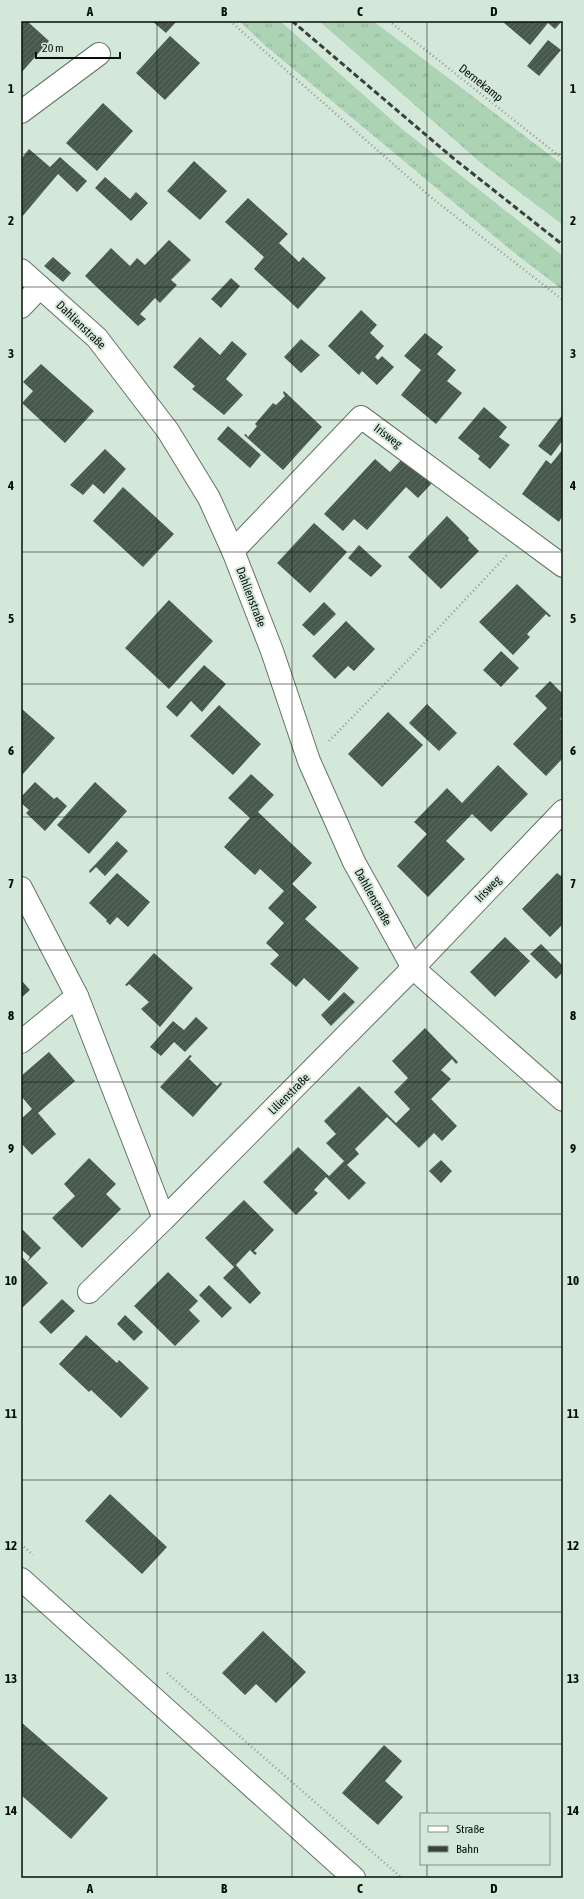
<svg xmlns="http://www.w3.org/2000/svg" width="584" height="1899" viewBox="0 0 584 1899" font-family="'Asap Condensed',sans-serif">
  <defs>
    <pattern id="grass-tufts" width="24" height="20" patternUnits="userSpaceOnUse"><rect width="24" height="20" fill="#abd3b4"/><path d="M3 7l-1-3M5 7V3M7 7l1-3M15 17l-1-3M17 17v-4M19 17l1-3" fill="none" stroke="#92b499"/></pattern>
    <pattern id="building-hatch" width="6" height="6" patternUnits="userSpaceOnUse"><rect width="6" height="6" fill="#48594c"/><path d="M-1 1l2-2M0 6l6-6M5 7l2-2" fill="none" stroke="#5e6c61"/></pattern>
  </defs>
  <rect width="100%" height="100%" fill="#d4e8d9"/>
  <!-- grass -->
  <g fill="url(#grass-tufts)">
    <polygon points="239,21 280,21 402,129 563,256 563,290 517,255 267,47"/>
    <polygon points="319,21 373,21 563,165 563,225 481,163"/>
  </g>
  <!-- building -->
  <g fill="url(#building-hatch)">
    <polygon points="21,21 27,21 49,41 21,73"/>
    <polygon points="152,21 177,21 166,33"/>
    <polygon points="504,21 562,21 555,29 548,23 530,45 503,22"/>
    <polygon points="170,36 200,63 165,100 136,73"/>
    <polygon points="548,40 561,50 539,76 527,66"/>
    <polygon points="103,103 133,131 97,171 66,143"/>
    <polygon points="29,149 50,167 60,157 87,181 77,192 58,174 21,218 21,159"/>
    <polygon points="194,161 227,191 200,220 167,191"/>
    <polygon points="105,177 130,199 136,192 148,203 131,221 95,188"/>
    <polygon points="248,198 288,234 279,243 299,262 303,257 326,278 298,309 254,269 264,257 225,222"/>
    <polygon points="169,240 191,260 171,280 177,285 160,303 155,298 140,314 146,319 138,326 85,276 111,248 130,266 137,258 145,265"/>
    <polygon points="53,257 71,273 63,282 44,266"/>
    <polygon points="231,278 240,286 221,308 211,299"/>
    <polygon points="361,310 377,325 370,333 384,346 375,357 378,360 382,356 394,367 377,385 362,371 359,375 328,346"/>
    <polygon points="425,333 443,347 437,354 456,370 447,381 462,393 436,424 401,395 421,370 404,356"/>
    <polygon points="200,337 220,355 232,341 247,354 226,379 243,395 224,415 192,389 195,386 173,367"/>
    <polygon points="301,339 320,355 301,373 284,357"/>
    <polygon points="41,364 94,411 65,443 22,403 33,391 23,382"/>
    <polygon points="284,391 322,427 283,470 244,435 246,434 248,437 257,426 255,424 273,403 276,405 285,396 283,393"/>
    <polygon points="484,407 507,427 499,437 510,445 490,469 478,459 480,456 458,438"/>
    <polygon points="563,414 563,440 551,456 538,446"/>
    <polygon points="228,426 261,455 250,468 217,439"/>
    <polygon points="105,449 126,469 104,494 93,484 83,495 70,485"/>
    <polygon points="563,449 563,515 559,522 522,494 546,460 551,464"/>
    <polygon points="403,458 432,483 418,498 406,487 367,530 354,519 343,531 324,514 375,459 390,472"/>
    <polygon points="123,487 174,534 143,567 93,521"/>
    <polygon points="447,516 469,538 468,540 479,551 441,589 408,557"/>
    <polygon points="314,523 347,552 310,593 277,563"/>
    <polygon points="359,545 382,566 371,577 348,558"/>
    <polygon points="517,584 551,616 549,617 546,614 527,634 530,637 513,655 479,622"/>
    <polygon points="169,600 213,641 169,689 125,648"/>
    <polygon points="324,602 336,614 314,636 302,625"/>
    <polygon points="346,621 375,649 354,671 348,666 335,679 312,656"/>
    <polygon points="501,651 519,668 501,687 483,670"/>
    <polygon points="204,665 226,684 202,712 191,701 177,717 166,707"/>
    <polygon points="550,681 563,694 563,716 560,719 563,721 563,758 546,776 513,744 547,708 535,696"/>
    <polygon points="427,704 457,733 439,751 409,723"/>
    <polygon points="219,705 261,744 233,775 190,736"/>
    <polygon points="22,709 55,738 22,775 21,710"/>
    <polygon points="388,712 423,745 382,787 348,754"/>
    <polygon points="498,765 528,794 491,832 472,814 446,841 465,859 428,897 397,866 427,834 414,822 447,788 462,803"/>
    <polygon points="251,774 274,795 258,812 312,863 292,884 317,907 305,919 359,968 329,1001 304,978 296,987 270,964 279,955 266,943 284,923 268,908 284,891 260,869 255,875 224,847 250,818 228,798"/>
    <polygon points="35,782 54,799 57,797 67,806 45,831 26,813 29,810 21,803 21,797"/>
    <polygon points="95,782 127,811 89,854 57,825"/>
    <polygon points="117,841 128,851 105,876 96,867 90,873 89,871"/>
    <polygon points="117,873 150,902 128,927 117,917 110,925 106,921 107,920 89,903"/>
    <polygon points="557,873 561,876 563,873 563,924 550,937 522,909"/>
    <polygon points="505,937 530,961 495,997 470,972"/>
    <polygon points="541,944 563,966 563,972 556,979 530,954"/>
    <polygon points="154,953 193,988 160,1027 141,1009 149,1002 129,984 127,986 125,985"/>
    <polygon points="21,980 30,990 21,998"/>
    <polygon points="344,992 355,1002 331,1026 321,1015"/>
    <polygon points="196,1017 208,1028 185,1052 174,1042 161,1056 150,1047 173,1021 184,1030"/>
    <polygon points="425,1028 458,1062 456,1064 452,1059 441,1070 451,1079 431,1099 457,1126 442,1141 434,1133 419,1148 387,1117 355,1149 359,1154 347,1165 366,1183 349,1200 326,1177 314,1190 318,1193 296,1215 263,1182 298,1147 329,1176 344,1161 326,1143 336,1134 324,1121 359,1086 396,1123 410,1109 394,1092 408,1078 392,1061"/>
    <polygon points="49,1052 75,1081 38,1113 56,1134 32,1155 21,1143 21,1119 32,1109 21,1096 21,1076"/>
    <polygon points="190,1055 192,1056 189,1059 217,1086 221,1082 222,1084 193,1117 160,1087"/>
    <polygon points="89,1158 116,1184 106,1194 121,1209 82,1248 52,1218 75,1196 64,1184"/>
    <polygon points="441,1160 452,1171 441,1183 429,1171"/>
    <polygon points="244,1200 274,1230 254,1251 257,1253 255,1255 250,1250 236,1265 261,1293 250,1304 223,1278 234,1267 205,1238"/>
    <polygon points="21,1228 41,1248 27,1262 30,1257 21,1249"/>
    <polygon points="21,1256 48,1283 21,1309"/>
    <polygon points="168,1272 198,1301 189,1310 200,1321 175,1346 134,1306"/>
    <polygon points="209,1285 232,1308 222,1318 199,1295"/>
    <polygon points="62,1299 75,1311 51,1334 39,1322"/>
    <polygon points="125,1315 143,1332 134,1341 117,1324"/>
    <polygon points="86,1335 117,1363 119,1360 149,1388 121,1418 91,1390 89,1392 59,1364"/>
    <polygon points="110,1494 167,1547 142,1574 85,1521"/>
    <polygon points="263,1631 306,1672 276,1703 256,1684 245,1695 222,1673"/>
    <polygon points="21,1722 108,1798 71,1839 21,1795"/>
    <polygon points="384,1745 402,1761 385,1781 403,1797 378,1825 342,1793"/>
  </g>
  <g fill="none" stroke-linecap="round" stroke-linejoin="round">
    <defs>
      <g id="minor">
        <polyline points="21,112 99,54"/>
        <polyline points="21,270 97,338 168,431 209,498 233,551 272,651 309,761 354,862 413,968 563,1100"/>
        <polyline points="21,307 40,287"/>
        <polyline points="233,551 361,417 563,566"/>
        <polyline points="21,888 77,996 164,1219 413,968 563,811"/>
        <polyline points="21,1042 77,996"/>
        <polyline points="89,1292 164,1219"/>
        <polyline points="21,1579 354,1878"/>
      </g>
    </defs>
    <!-- minor casing -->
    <use href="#minor" stroke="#637466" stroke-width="24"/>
    <!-- path -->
    <g stroke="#8e9d91" stroke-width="2.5" stroke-dasharray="1 3" stroke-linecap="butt">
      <polyline points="230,21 433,199 563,300"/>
      <polyline points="389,21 563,159"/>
      <polyline points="329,741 413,655 507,555"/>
      <polyline points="21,1544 33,1555"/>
      <polyline points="167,1673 402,1878"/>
    </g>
    <!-- minor -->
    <use href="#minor" stroke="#fff" stroke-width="22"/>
    <!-- rail -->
    <polyline stroke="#38413a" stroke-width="3" stroke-dasharray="6 3" stroke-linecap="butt" points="292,21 453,158 563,245"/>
  </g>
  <!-- grid -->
  <path fill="none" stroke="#080e09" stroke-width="1" stroke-opacity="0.55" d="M 157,21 L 157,1878M 292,21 L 292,1878M 427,21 L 427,1814M 21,154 L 563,154M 21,287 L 563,287M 21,420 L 563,420M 21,552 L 563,552M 21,684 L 563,684M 21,817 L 563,817M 21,950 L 563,950M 21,1082 L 563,1082M 21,1214 L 563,1214M 21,1347 L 563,1347M 21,1480 L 563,1480M 21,1612 L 563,1612M 21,1744 L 563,1744M 427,1864 L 427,1878"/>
  <g text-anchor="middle" stroke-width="4" stroke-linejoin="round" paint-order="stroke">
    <!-- street labels -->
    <g font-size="12" fill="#080e09" stroke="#d4e8d9">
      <text transform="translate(481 83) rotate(38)" y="4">Dernekamp</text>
      <text transform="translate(81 325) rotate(44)" y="4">Dahlienstraße</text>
      <text transform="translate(388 436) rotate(37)" y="4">Irisweg</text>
      <text transform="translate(251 597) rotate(69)" y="4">Dahlienstraße</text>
      <text transform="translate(488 889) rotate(-46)" y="4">Irisweg</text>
      <text transform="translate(373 897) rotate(61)" y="4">Dahlienstraße</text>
      <text transform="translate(289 1094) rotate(-45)" y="4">Lilienstraße</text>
    </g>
  </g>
  <!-- border -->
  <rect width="584" height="1899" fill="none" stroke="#d4e8d9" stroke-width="44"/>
  <!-- legend -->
  <rect x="420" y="1813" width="130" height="52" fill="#d4e8d9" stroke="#829186"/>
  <rect x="428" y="1826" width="20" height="6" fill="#ffffff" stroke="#829186"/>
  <text x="456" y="1833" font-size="12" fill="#080e09">Straße</text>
  <rect x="428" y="1846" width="20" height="6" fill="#38413a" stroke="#829186"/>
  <text x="456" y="1853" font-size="12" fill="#080e09">Bahn</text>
  <!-- scale -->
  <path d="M36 52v6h84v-6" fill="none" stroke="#080e09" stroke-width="2"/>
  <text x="42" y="52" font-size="12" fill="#080e09" stroke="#d4e8d9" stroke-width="3" paint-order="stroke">20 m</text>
  <rect x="22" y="22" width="540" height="1855" fill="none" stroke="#080e09" stroke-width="1.5"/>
  <g font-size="13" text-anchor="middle" font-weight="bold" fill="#080e09">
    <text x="90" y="16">A</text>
    <text x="224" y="16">B</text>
    <text x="360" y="16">C</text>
    <text x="494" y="16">D</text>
    <text x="11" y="93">1</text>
    <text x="573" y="93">1</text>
    <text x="11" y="225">2</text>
    <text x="573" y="225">2</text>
    <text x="11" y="358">3</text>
    <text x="573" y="358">3</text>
    <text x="11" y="490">4</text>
    <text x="573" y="490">4</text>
    <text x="11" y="623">5</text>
    <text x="573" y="623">5</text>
    <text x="11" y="755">6</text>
    <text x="573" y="755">6</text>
    <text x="11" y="888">7</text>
    <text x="573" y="888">7</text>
    <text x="11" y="1020">8</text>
    <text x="573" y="1020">8</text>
    <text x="11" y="1153">9</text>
    <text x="573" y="1153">9</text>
    <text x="11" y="1285">10</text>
    <text x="573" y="1285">10</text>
    <text x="11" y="1418">11</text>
    <text x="573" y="1418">11</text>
    <text x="11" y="1550">12</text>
    <text x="573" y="1550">12</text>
    <text x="11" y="1683">13</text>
    <text x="573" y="1683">13</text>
    <text x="11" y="1815">14</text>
    <text x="573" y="1815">14</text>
    <text x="90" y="1893">A</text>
    <text x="224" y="1893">B</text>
    <text x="360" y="1893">C</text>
    <text x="494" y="1893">D</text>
  </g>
</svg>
